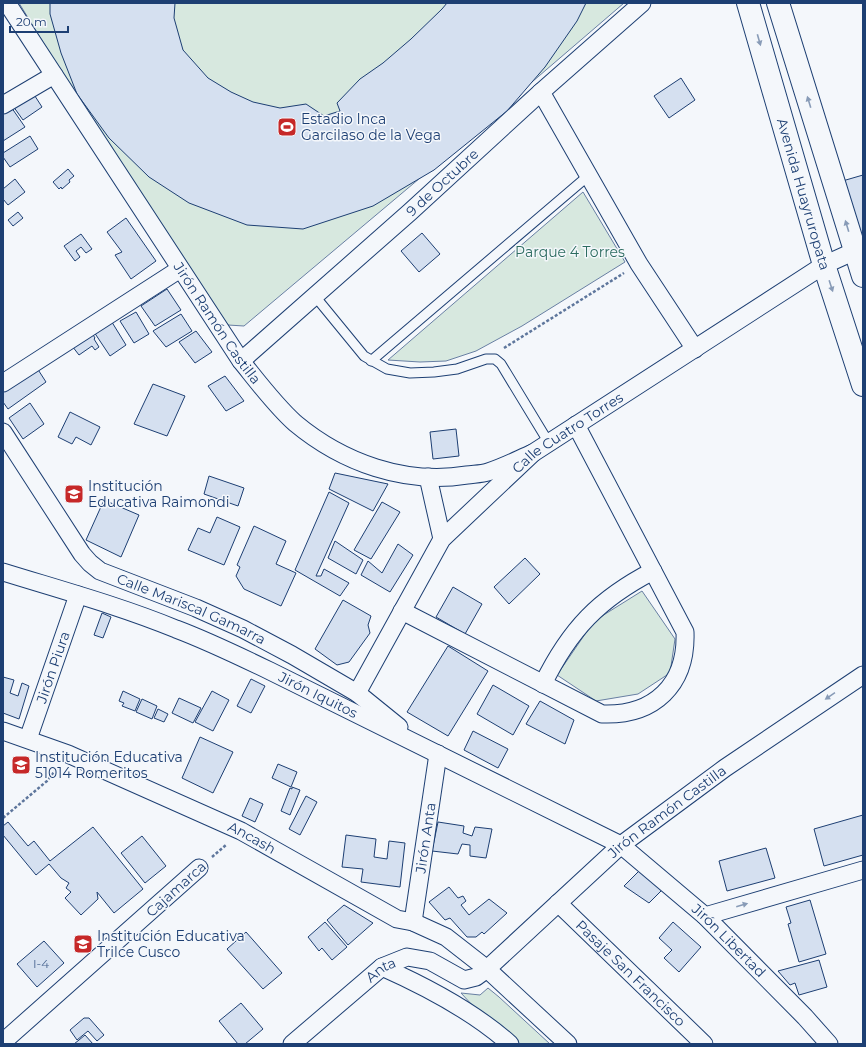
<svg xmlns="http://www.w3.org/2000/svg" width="866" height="1047" viewBox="0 0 866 1047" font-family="Montserrat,sans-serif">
  <rect width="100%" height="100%" fill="#f4f7fb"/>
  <!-- green -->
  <g fill="#d7e8df" stroke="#687fa3">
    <polygon points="19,3 624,3 426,173 244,326 228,325 137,196"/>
    <polygon points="583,192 625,262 522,326 476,351 446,361 420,362 388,360"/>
    <polygon points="642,591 675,639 670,673 638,694 596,701 557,675 594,621"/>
    <polygon points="488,988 499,997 550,1044 519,1044 473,1006 461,993 480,995"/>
  </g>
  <!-- building -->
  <g fill="#d5e0f0" stroke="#1d3f73">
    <polygon points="50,3 175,3 174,18 183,50 208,78 231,92 253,102 280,108 306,104 324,116 340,111 337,103 360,79 383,63 411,39 442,9 447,3 586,3 577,21 545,67 507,111 434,170 373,206 303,229 247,225 189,203 149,177 109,138 77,94 61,53 50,14"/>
    <polygon points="681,78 695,100 669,118 654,96"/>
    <polygon points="33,93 42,107 23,120 13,106"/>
    <polygon points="9,104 25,127 3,141 3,108"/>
    <polygon points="30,136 38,149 10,167 3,157 3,153"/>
    <polygon points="68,169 74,176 69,180 70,182 62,189 61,187 59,189 53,182"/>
    <polygon points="863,175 863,245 839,182"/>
    <polygon points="15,179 25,192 8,205 3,199 3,189"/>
    <polygon points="18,212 23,218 13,226 8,220"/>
    <polygon points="126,218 156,261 131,279 115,255 122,252 107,232"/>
    <polygon points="422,233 440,254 419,272 401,251"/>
    <polygon points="81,234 92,249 86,253 81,247 76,251 80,257 75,261 64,246"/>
    <polygon points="167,289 181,310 155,326 141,306"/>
    <polygon points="136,312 149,334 134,343 120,321"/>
    <polygon points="181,314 192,331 166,347 153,331"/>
    <polygon points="110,319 126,345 110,356 92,329"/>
    <polygon points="89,328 95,338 94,339 99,347 95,350 92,346 79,355 69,342"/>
    <polygon points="196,331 212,352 195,363 179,342"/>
    <polygon points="37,368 46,382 8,409 3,402 3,392"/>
    <polygon points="225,376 244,401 226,411 208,386"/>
    <polygon points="153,384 185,396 167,436 134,424"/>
    <polygon points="30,403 44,424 23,439 9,418"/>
    <polygon points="70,412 100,427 91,445 76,437 72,444 58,437"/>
    <polygon points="456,429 459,456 433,459 430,432"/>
    <polygon points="335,473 388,484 373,511 329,489"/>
    <polygon points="209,476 244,488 238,506 204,494"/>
    <polygon points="329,492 349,503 316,576 321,576 324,569 349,583 340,596 295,570"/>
    <polygon points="104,500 139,515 121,557 86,540"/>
    <polygon points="382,502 400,512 371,559 354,550"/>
    <polygon points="217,517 240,527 224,565 188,550 198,528 210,533"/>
    <polygon points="254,526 286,541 276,564 296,573 281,606 244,589 236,576 240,567 237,565"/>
    <polygon points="335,541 363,560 356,574 328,558"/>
    <polygon points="398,544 413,555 390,592 361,575 368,561 382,573"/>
    <polygon points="525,558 540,574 509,604 494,587"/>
    <polygon points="453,587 482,604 465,634 436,617"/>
    <polygon points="343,600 371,616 368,625 370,633 349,662 337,665 315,649"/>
    <polygon points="102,613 111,617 103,638 94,635"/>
    <polygon points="448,646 488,671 448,736 407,712"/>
    <polygon points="3,677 14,680 10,693 18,696 22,683 29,686 19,719 3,713"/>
    <polygon points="251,679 265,686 251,713 237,706"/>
    <polygon points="493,685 529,706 513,735 477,714"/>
    <polygon points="123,691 140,699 135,711 122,706 124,703 119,701"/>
    <polygon points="212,691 229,700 213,731 195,722"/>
    <polygon points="179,698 201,708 193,723 172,713"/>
    <polygon points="142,699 157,706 152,719 136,712"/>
    <polygon points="540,701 574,720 565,744 526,724"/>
    <polygon points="158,709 168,714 164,722 154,718"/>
    <polygon points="473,731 508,749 498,768 464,750"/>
    <polygon points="200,737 233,752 213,793 182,778"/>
    <polygon points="278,764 297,772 291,787 272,778"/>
    <polygon points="292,787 300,790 290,815 281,811 290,788 292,789"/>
    <polygon points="306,796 317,802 300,835 289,829"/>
    <polygon points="250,798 263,804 255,822 242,816"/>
    <polygon points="863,815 863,855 824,866 814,829"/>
    <polygon points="8,822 28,846 34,841 50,861 93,827 143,889 114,913 97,892 98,899 81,915 65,898 71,892 66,888 69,883 61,878 49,864 36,875 3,835 3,826"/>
    <polygon points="438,822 464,826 463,833 472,836 475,827 492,829 486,858 470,856 470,845 462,844 458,854 432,851"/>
    <polygon points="346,835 376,839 374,857 387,859 389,841 405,843 400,887 361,882 363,869 342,867"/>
    <polygon points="142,836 166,866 145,883 121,853"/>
    <polygon points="766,848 775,878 727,891 719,861"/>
    <polygon points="639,871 662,890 649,903 624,886"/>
    <polygon points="449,887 458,898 463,896 466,901 461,905 469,915 489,899 507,913 484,934 482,932 476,937 467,937 450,918 445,920 429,902"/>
    <polygon points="810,900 826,954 799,962 788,924 791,923 786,907"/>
    <polygon points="344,905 373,923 348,945 327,920"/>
    <polygon points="325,922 347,947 332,960 322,948 319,951 308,937"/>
    <polygon points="673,922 701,947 679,972 664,958 672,950 659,938"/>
    <polygon points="246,932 282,973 263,989 227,949"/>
    <polygon points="44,941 64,963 37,987 17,964"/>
    <polygon points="819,960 827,987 799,995 795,983 790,985 778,971"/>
    <polygon points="241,1003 263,1029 245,1044 238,1044 219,1021"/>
    <polygon points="84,1018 89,1018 104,1035 97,1041 88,1031 77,1040 70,1030"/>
    <polygon points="85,1035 93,1044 74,1044 79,1040"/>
  </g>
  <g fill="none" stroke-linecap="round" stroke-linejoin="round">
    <defs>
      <g id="lane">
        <polyline points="314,295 364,356 387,369 410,373 434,372 457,369 486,359 495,359 501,364 549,443"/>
        <polyline points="371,361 588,176"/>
      </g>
      <g id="street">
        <path id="s1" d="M 7,3 L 241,361 C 258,382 275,405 295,423 C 343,463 405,485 467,475 C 474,474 482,474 488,472 C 504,467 519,459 533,453"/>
        <polyline points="541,92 639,264 695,349"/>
        <polyline points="3,105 54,75"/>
        <path id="s2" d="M 241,361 L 410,212 L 541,92 L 642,3"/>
        <polyline points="3,383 180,269"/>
        <path id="s3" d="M 3,432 L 82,554 L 90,563 L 100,571 L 196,608 L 243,629 L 292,655 L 357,693 L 399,727"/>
        <polyline points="428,477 442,539"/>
        <path id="s4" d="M 3,572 C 61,590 120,606 176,629 C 208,641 239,656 270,671 L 621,845 L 705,916 L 805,1017 L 829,1044"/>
        <path d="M 402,611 L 602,714 C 654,716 687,685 685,632 L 576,425"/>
        <path d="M 543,684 C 570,629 599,599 653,571"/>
        <path id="s5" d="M 357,693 L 442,539 L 533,453 L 824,265 L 855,251"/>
        <path id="s6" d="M 3,731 L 68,754 L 241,831 L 397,919 L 413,922 L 446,937 L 487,969 L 568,1044"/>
        <path id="s7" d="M 28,739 L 78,595"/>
        <path id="s8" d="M 558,903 L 704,1044"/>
        <polyline points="705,916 863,870"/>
        <path id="s9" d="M 413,922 L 438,754"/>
        <path d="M 382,967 C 427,987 473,1011 510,1044"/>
        <polyline points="3,1042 199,868"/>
        <path id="s10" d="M 292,1044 L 382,967 L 407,957 L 430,961 L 464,980 L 476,977 L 487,969 L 621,845 L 725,768 L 863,675"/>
      </g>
      <g id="secondary">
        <path id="s11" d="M 748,3 L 824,265 L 863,385"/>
        <polyline points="778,3 863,276"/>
      </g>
    </defs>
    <!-- lane casing -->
    <use href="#lane" stroke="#1d3f73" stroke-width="11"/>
    <!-- street casing -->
    <use href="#street" stroke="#1d3f73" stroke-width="19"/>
    <!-- secondary casing -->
    <use href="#secondary" stroke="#1d3f73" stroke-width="24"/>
    <!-- path -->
    <g stroke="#5e769c" stroke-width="2.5" stroke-dasharray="3 2" stroke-linecap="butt">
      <polyline points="504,348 624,273"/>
      <polyline points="3,818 47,781 57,768"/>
      <polyline points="212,857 226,845"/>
    </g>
    <!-- lane -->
    <use href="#lane" stroke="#f4f7fb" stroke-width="9"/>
    <!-- street -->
    <use href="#street" stroke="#f4f7fb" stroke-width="17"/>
    <!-- secondary -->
    <use href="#secondary" stroke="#f4f7fb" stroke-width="22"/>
  </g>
  <!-- one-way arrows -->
  <defs><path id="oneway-solid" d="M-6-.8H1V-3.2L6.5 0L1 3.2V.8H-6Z"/></defs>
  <g fill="#889bb7">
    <use href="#oneway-solid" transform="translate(759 40) rotate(74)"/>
    <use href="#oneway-solid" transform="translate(809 102) rotate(-107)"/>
    <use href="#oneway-solid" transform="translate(847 226) rotate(-107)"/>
    <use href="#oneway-solid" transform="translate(831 286) rotate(72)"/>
    <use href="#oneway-solid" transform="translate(830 696) rotate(146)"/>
    <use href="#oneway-solid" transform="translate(742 905) rotate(-16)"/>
  </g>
  <!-- icons -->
  <defs>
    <symbol id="stadium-square" viewBox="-11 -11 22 22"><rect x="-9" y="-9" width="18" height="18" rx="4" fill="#c62828" stroke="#f4f7fb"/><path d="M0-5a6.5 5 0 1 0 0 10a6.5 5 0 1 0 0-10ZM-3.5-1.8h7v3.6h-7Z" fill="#fff"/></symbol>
    <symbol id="school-square" viewBox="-11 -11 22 22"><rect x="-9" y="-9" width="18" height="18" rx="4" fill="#c62828" stroke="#f4f7fb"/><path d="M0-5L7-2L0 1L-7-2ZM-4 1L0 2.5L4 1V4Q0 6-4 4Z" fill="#fff"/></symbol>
  </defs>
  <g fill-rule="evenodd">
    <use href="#stadium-square" x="276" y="116" width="22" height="22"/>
    <use href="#school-square" x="63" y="483" width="22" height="22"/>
    <use href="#school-square" x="10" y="754" width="22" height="22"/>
    <use href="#school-square" x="72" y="933" width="22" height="22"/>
  </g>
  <g text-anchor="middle" stroke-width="3" stroke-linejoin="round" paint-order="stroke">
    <!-- number labels -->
    <g font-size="12" fill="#4b6792">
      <text x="41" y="968">I-4</text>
    </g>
    <!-- poi labels -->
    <g font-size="14" fill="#1d3f73" stroke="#f4f7fb" text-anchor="start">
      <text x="301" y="124">Estadio Inca<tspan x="301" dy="16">Garcilaso de la Vega</tspan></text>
      <text x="88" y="491">Institución<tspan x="88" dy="16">Educativa Raimondi</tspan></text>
      <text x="35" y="762">Institución Educativa<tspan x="35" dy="16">51014 Romeritos</tspan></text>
      <text x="97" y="941">Institución Educativa<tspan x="97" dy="16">Trilce Cusco</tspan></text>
    </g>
    <!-- street labels -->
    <g font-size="14" fill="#1d3f73" stroke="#f4f7fb">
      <text dy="5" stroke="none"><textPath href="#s2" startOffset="269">9 de Octubre</textPath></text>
      <text dy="5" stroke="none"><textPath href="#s11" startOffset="199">Avenida Huayruropata</textPath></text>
      <text dy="5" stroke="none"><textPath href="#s1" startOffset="383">Jirón Ramón Castilla</textPath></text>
      <text dy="5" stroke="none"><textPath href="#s5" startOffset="341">Calle Cuatro Torres</textPath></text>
      <text dy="5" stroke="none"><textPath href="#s3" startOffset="269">Calle Mariscal Gamarra</textPath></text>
      <text dy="5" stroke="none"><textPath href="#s7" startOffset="76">Jirón Piura</textPath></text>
      <text dy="5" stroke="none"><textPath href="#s4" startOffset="339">Jirón Iquitos</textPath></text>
      <text dy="5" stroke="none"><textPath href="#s10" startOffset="473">Jirón Ramón Castilla</textPath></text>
      <text dy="5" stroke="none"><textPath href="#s6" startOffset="271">Ancash</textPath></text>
      <text dy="5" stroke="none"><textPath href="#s9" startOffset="85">Jirón Anta</textPath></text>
      <text transform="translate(176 889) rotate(-42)" y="5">Cajamarca</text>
      <text dy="5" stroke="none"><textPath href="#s4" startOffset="821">Jirón Libertad</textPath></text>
      <text dy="5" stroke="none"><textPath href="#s10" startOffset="116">Anta</textPath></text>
      <text dy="5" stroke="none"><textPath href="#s8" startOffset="101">Pasaje San Francisco</textPath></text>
    </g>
    <!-- park labels -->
    <g font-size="14" fill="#2c6c60" stroke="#f4f7fb">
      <text x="570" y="257">Parque 4 Torres</text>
    </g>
  </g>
  <!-- border -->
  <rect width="866" height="1047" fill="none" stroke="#1d3f73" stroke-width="8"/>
  <!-- scale -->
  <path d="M10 26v6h58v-6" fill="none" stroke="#1d3f73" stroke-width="2"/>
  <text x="16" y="26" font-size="12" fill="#1d3f73" stroke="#f4f7fb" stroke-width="3" paint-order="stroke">20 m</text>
</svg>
